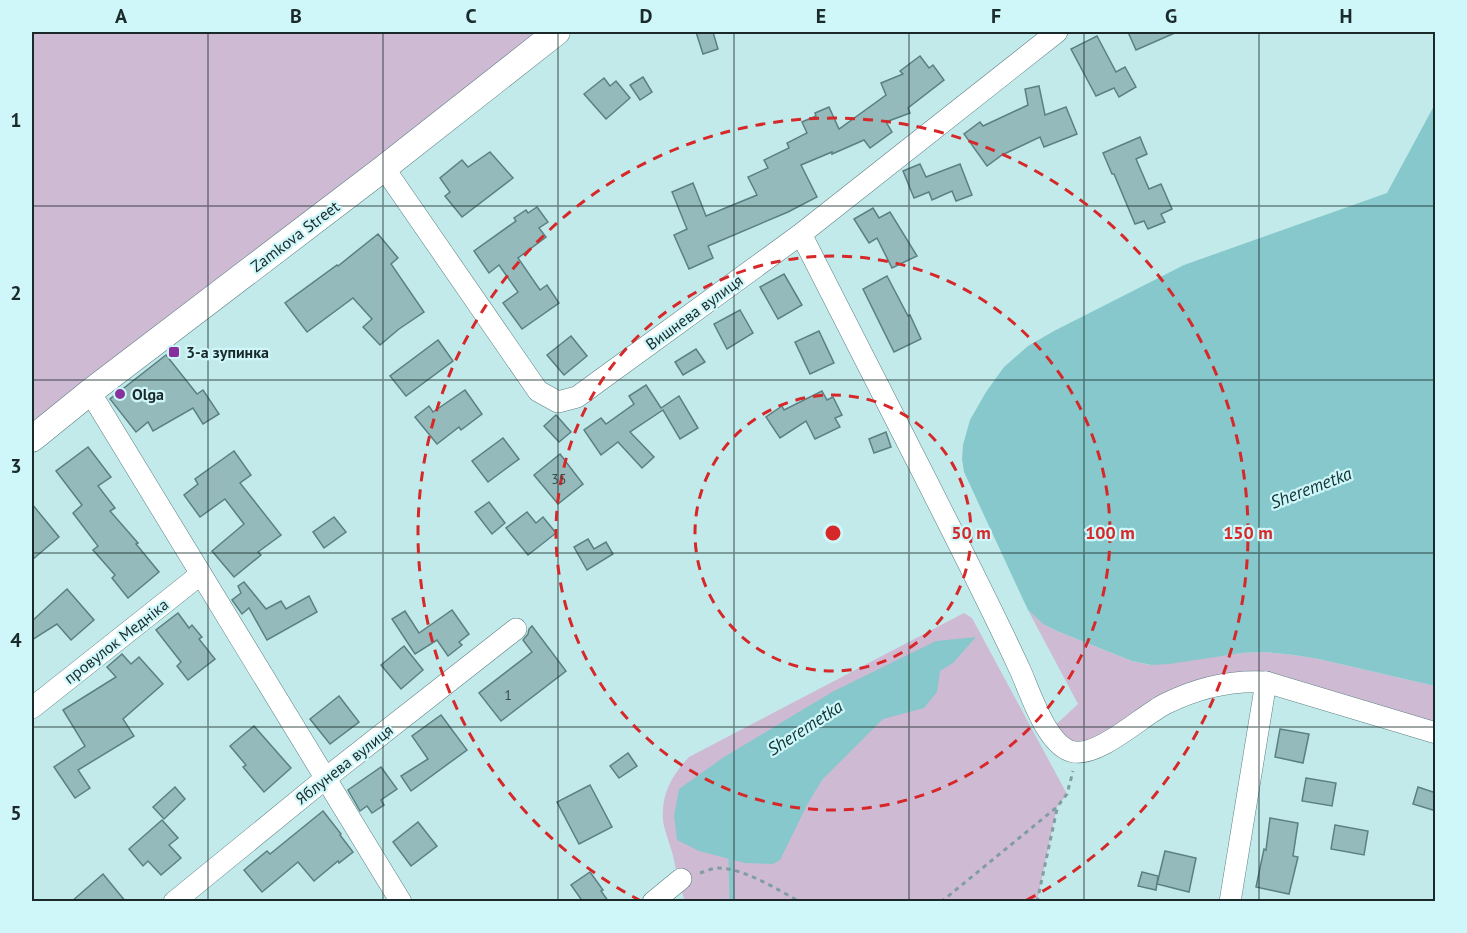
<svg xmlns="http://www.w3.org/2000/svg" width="1467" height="933" viewBox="0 0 1467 933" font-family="'PT Sans',sans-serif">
  <rect width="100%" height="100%" fill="#c2eaeb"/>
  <!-- green -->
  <g fill="#cfbad4">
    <polygon points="32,32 557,32 32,439"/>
    <polygon points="1028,610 1043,624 1057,631 1132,661 1150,665 1242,653 1265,652 1294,655 1319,659 1435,686 1435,733 1234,682 1090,751 1049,731 1078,704"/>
    <path d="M 964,613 L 972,618 L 1067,794 L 1057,807 L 1037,901 L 685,901 C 679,885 676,868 672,852 C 669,841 664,830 663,820 C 661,794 672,775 689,757 Z"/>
  </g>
  <!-- water -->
  <g fill="#86c8cb">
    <polygon points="1435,104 1435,686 1319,659 1294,655 1265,652 1242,653 1169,664 1151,665 1132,661 1057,631 1043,624 1028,610 964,472 962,459 963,445 970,420 986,392 1004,367 1028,346 1054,331 1184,265 1387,193"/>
    <polygon points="976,637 953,663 940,671 937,692 924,708 883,719 822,780 807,805 780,860 773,864 745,863 699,851 677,840 674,816 679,789 724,757 832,692 936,641"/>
  </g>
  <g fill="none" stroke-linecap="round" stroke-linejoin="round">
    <!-- stream -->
    <polyline stroke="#86c8cb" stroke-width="5" points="732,902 731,858 733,852"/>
  </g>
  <!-- building -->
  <g fill="#94babc" stroke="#5b8081" stroke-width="1.5">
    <polygon points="696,32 713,32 718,49 703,54"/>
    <polygon points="1128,32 1177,32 1136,50"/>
    <polygon points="1097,36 1116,72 1125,67 1136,87 1119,97 1114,88 1096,96 1071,49"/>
    <polygon points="920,56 929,68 933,65 944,80 908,108 910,113 886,122 892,132 870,148 864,140 832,154 832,152 801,165 817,197 788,212 708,246 713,258 689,269 674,235 687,229 672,192 693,183 706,216 757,195 748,177 768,168 764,160 789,148 787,143 807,133 802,122 816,116 815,113 829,107 839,129 886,95 881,83 903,74 900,71"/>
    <polygon points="643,77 652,92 640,100 630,85"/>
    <polygon points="604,78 610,86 616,81 630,98 606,119 584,94"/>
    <polygon points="1039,86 1045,115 1066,107 1077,134 1044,147 1040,137 1002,155 987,166 964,134 980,122 983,126 1028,105 1025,89"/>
    <polygon points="1140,137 1147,154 1136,159 1149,189 1161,184 1172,209 1161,214 1165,222 1148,229 1144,221 1135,224 1114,174 1112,174 1103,153"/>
    <polygon points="490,152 513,178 462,217 445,196 450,192 440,178 462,160 468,167"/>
    <polygon points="920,164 926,177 960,164 972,195 956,201 952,191 932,200 929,192 914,198 903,171"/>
    <polygon points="537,207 548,222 539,228 546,237 518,258 540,290 547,285 559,303 522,329 503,303 518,292 499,265 489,273 474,251 516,221 514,218 526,210 528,213"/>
    <polygon points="873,208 879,218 890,212 917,256 892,268 877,238 869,243 854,219"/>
    <polygon points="378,234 398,258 391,264 424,312 399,329 380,345 363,327 372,319 353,298 307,332 285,303 337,265 338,266"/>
    <polygon points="784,274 802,305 778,319 760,287"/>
    <polygon points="887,276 908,316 910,315 921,339 894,352 863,289"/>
    <polygon points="740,310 753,333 727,349 714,324"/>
    <polygon points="819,331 834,363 810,374 795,342"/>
    <polygon points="571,336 587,356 564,375 547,355"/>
    <polygon points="438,340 453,361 406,396 390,376"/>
    <polygon points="696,349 705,362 683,375 675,362"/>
    <polygon points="166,355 197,394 203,390 219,414 203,424 193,408 153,431 148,422 136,432 110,399"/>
    <polygon points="646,385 661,408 679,396 698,428 680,439 663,410 630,432 654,457 642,468 618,442 601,455 584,430 601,418 606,424 634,404 629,396"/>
    <polygon points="465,390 482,414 461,430 459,427 437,444 415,417 429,406 433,412"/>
    <polygon points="822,391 827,400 833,397 842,415 835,418 840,427 815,439 806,421 780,438 766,417 782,406 784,410"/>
    <polygon points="556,415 571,432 559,442 544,426"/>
    <polygon points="886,432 891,447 874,453 869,439"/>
    <polygon points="503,438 519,459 488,482 472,461"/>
    <polygon points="88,447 111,477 98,486 115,508 110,511 138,543 136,544 159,572 128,598 112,578 115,575 93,550 98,546 73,513 82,505 56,471"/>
    <polygon points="234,451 251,475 240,483 281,535 258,552 261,555 234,577 212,551 244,524 225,499 200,517 184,495 198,484 195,479"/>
    <polygon points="560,454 583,484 558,504 534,475"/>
    <polygon points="489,502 505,523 492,534 475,512"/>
    <polygon points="32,504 59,537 32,560"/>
    <polygon points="527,512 536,523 543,517 556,533 528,555 506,528"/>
    <polygon points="334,517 346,532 324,548 313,532"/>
    <polygon points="588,539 594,549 606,542 613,554 587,570 574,547"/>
    <polygon points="244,582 266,609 281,601 286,609 309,596 317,612 267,640 249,608 242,614 232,600 241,593 238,586"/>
    <polygon points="67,589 94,620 71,640 57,624 32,640 32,621"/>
    <polygon points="452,610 469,634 459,642 462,645 448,656 437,640 415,654 392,619 405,611 419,633"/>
    <polygon points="178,613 189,628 192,625 202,637 199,639 215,659 188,680 177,666 181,662 156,630"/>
    <polygon points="532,626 566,671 501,721 479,693 532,652 523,640 528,634 529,629"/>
    <polygon points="404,646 423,670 401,689 381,665"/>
    <polygon points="122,654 131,664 139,657 163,684 123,719 134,736 78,770 90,788 75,798 54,767 85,746 63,710 116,677 107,667"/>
    <polygon points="339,696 359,722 330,744 310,719"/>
    <polygon points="441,715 467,750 411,791 401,776 428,759 412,736"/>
    <polygon points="254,726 291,768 264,792 243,767 246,765 230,746"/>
    <polygon points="1280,729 1309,734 1303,763 1275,757"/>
    <polygon points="628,753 637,766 619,778 610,766"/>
    <polygon points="381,767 397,789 381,800 384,805 372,813 367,806 360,811 348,790"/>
    <polygon points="1306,778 1336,783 1332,806 1302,801"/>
    <polygon points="590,785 612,827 579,844 557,802"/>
    <polygon points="175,787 185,799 164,819 153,807"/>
    <polygon points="1418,787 1436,793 1436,811 1413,804"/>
    <polygon points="323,811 341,834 340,835 353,852 339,863 338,861 314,881 298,862 262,892 244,870 267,851 270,854"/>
    <polygon points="1270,818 1298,823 1293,856 1298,857 1289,894 1256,887 1264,849 1266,850"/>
    <polygon points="162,820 178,838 169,845 181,858 161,875 148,861 143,866 129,849"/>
    <polygon points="418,822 437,846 411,866 393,842"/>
    <polygon points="1335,825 1368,831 1364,855 1331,849"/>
    <polygon points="1165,851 1196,858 1189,892 1157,884"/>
    <polygon points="590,872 603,890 601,891 609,902 583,902 571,885"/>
    <polygon points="1142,872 1158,876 1156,890 1138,886"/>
    <polygon points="103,874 126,902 71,902"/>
  </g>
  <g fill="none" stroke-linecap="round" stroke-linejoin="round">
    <defs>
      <g id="minor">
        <polyline points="384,168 538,391 558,402 577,397 801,234 1057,32"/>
        <path d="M 801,234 C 844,318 886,401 929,485 C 960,547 992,609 1021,672 C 1031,695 1048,748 1074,752 C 1100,756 1142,716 1165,704 C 1197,688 1231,680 1266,682 L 1436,733"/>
        <polyline points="90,392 401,902"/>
        <polyline points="32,708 201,574"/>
        <polyline points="174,902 326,778 516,629"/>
        <polyline points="653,902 681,879"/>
        <polyline points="1230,902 1266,682"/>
      </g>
      <polyline id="tertiary" points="32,439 90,392 384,168 557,32"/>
    </defs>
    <!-- minor casing -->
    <use href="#minor" stroke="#5b7f81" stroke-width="22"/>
    <!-- tertiary casing -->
    <use href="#tertiary" stroke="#5b7f81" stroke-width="27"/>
    <!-- path -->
    <g stroke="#809e9f" stroke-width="3" stroke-dasharray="4.5 4.5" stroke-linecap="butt">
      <path d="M 700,873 C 706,871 713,868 719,868 C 745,869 777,889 800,902"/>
      <polyline points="941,902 1057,807 1067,794 1073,771"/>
      <polyline points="1037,902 1057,809"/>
    </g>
    <!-- minor -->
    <use href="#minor" stroke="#fff" stroke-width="21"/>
    <!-- tertiary -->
    <use href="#tertiary" stroke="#fff" stroke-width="26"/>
  </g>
  <!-- grid -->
  <path fill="none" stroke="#1a292a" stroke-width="1.5" stroke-opacity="0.55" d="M 208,32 L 208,902M 383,32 L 383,902M 558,32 L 558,902M 734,32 L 734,902M 909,32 L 909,902M 1084,32 L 1084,902M 1259,32 L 1259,902M 32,206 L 1436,206M 32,380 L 1436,380M 32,553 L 1436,553M 32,727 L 1436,727"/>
  <!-- distance rings -->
  <g fill="none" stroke="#d62828" stroke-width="3" stroke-dasharray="10 8">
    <circle cx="833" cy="533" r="138"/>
    <circle cx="833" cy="533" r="277"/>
    <path d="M641 901A415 415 0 1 1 1025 901"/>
  </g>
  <!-- markers -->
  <g fill="#88309d" stroke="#cff7f9" stroke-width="2">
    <rect x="168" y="346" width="12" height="12" rx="3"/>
    <circle cx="120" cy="394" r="6"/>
  </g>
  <g text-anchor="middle" stroke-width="4.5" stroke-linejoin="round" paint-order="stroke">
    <!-- number labels -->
    <g font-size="14" fill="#384d4e">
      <text x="559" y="484">35</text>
      <text x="508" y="700">1</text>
    </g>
    <!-- street labels -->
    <g font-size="16" fill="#1a292a" stroke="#cff7f9">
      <text transform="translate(295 236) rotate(-37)" y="6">Zamkova Street</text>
      <text transform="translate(694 312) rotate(-36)" y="6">Вишнева вулиця</text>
      <text transform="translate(116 641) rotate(-38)" y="6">провулок Медніка</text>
      <text transform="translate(344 764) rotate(-38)" y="6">Яблунева вулиця</text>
    </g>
    <!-- poi labels -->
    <g font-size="16" font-weight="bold" fill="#1a292a" stroke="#cff7f9" text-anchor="start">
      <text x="186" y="358">3-а зупинка</text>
      <text x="132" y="400">Olga</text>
    </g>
    <!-- water labels -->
    <g font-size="18" font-style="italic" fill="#113335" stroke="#cff7f9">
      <text transform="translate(1311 488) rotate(-21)" y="6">Sheremetka</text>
      <text transform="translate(805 728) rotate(-33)" y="6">Sheremetka</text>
    </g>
  </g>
  <circle cx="833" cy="533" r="9" fill="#d62828" stroke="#cff7f9" stroke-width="3"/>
  <g font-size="18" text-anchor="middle" font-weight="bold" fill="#d62828" stroke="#cff7f9" stroke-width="4.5" stroke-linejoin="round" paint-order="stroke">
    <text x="971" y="539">50 m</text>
    <text x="1110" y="539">100 m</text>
    <text x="1248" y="539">150 m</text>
  </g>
  <!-- border -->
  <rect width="1467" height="933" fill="none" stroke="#cff7f9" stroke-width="66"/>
  <rect x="33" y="33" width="1401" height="867" fill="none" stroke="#1a292a" stroke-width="2"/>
  <g font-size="20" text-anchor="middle" font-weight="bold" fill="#1a292a">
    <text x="121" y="23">A</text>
    <text x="296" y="23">B</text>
    <text x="471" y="23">C</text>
    <text x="646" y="23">D</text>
    <text x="821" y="23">E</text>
    <text x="996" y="23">F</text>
    <text x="1171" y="23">G</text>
    <text x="1346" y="23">H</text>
    <text x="16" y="127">1</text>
    <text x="16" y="300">2</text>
    <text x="16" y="473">3</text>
    <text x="16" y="647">4</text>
    <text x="16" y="820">5</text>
  </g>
</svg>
